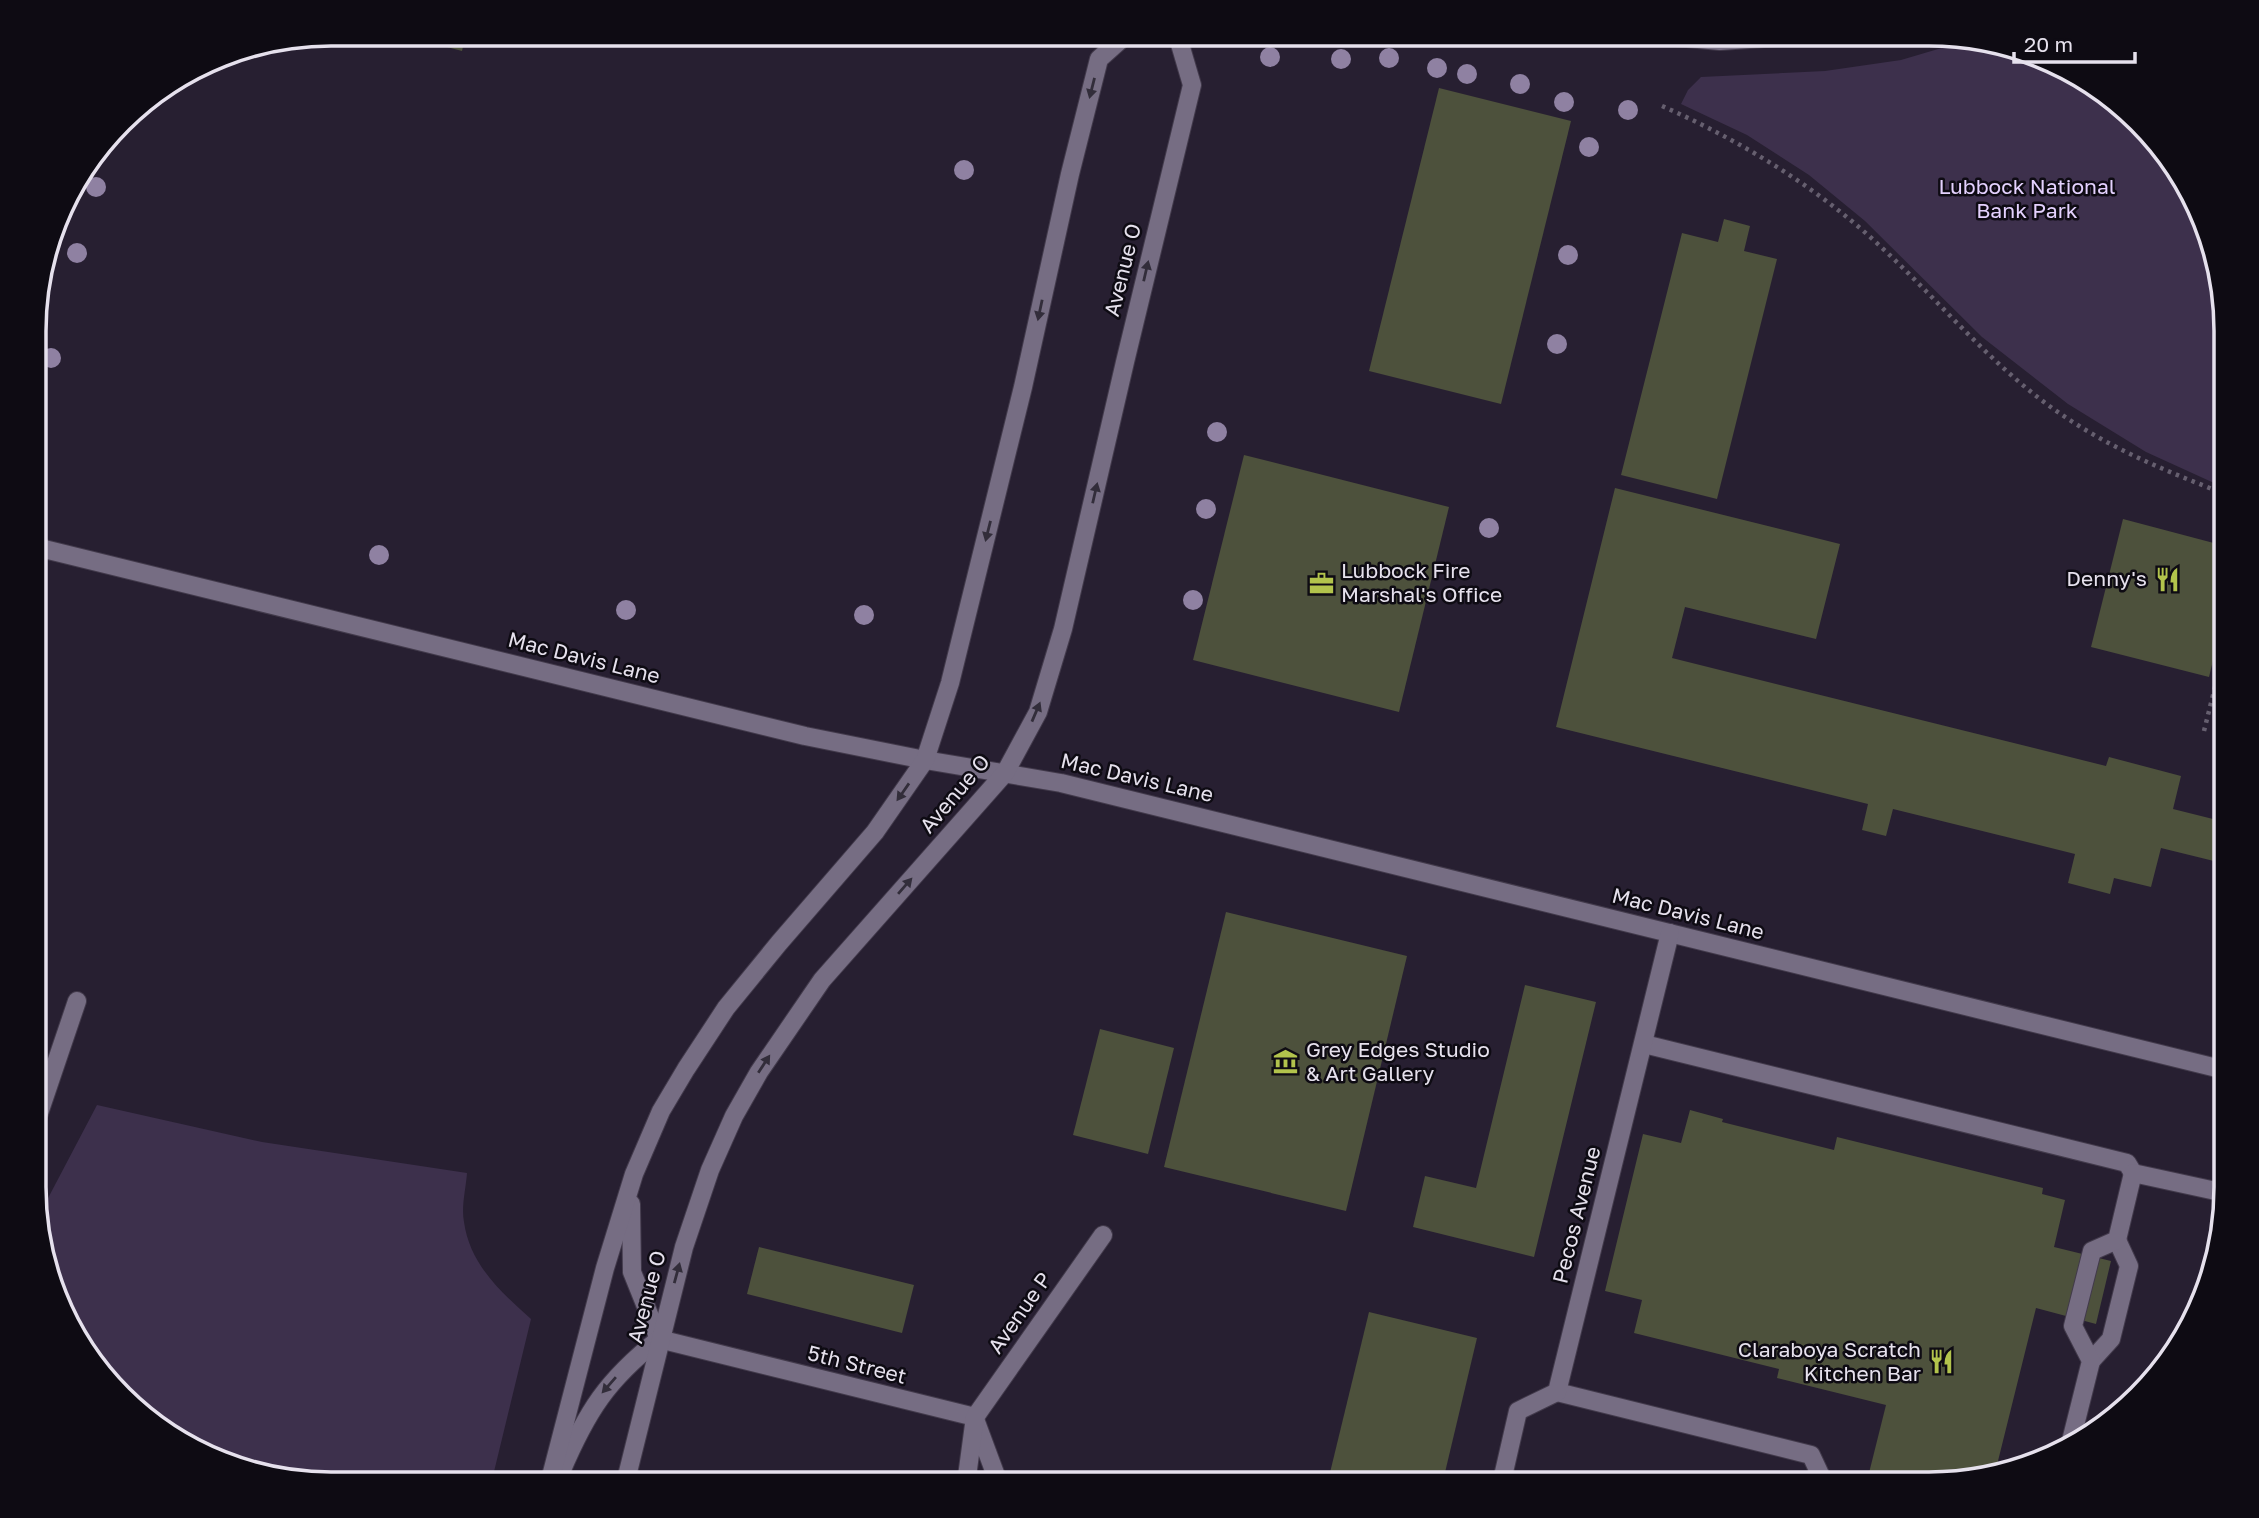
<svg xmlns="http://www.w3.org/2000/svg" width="2259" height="1518" viewBox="0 0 2259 1518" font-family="'Golos Text',sans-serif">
  <rect width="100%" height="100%" fill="#271f31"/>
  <!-- green -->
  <g fill="#3d304c">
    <polygon points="1972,39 2024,49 2109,95 2195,199 2225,312 2225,488 2146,452 2068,404 1982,337 1865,221 1809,175 1747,135 1681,104 1688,90 1701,77 1825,71 1901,60"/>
    <path d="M 97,1105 L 262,1142 L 467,1173 C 466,1188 461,1207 464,1222 C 470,1265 501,1292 531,1319 L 491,1484 L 312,1484 L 235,1469 L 150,1423 L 73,1336 L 36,1226 L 36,1221 Z"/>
  </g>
  <!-- building -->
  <g fill="#4d513c">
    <polygon points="395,33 466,33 462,51"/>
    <polygon points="1439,88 1571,121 1501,404 1369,371"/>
    <polygon points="1724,219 1750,226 1744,251 1777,259 1717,499 1621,475 1682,233 1718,242"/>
    <polygon points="1244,455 1449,507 1399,712 1193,660"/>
    <polygon points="1615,488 1840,544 1816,639 1685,607 1672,658 2106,766 2109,757 2181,776 2173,809 2225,822 2225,852 2222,863 2161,848 2151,887 2114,878 2110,894 2068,883 2075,854 1893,809 1886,836 1862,830 1868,804 1556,727"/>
    <polygon points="2123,519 2225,546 2225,611 2209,677 2091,647"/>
    <polygon points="1226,912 1407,956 1346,1211 1164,1167"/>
    <polygon points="1525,985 1596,1002 1534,1257 1413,1227 1425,1176 1476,1188"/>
    <polygon points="1100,1029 1174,1048 1148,1154 1073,1135"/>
    <polygon points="1690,1110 1723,1119 1722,1122 1834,1150 1837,1137 2043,1188 2042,1194 2065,1200 2054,1247 2111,1261 2096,1324 2036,1308 1996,1469 1929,1485 1866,1485 1886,1405 1777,1378 1779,1369 1634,1333 1642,1300 1605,1291 1643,1134 1681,1143"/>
    <polygon points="759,1247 914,1285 902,1333 747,1294"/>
    <polygon points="1369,1312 1477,1338 1442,1485 1327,1485"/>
  </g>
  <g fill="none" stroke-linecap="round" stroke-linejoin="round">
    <defs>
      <g id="minor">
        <polyline points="1643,34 1720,41 1827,34"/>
        <polyline points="36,547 805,736 925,760 1061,783 2225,1070"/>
        <polyline points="1644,1044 2127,1163 2133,1173"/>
        <polyline points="36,1122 77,1001"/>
        <polyline points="631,1204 632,1272 659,1339"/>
        <polyline points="659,1339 975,1417"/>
        <polyline points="2091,1361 2111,1339 2129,1266 2117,1240"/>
        <polyline points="1557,1392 1811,1455 1825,1485"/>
        <polyline points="976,1422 999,1484"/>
        <polyline points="2070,1445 2091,1361 2073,1326 2092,1251 2117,1240 2133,1173 2225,1193"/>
        <path d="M 561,1472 C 587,1411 607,1380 659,1339"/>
        <polyline points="549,1484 605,1268 634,1174 661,1111 686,1069 726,1008 779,943 875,832 925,760 950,683 1023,387 1070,174 1099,59 1127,34"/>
        <polyline points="625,1484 684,1247 710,1170 734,1116 759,1072 822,980 1005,773 1038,712 1063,629 1125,362 1192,85 1177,34"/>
        <polyline points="966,1484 975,1417 1103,1235"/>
        <polyline points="1501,1485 1518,1411 1557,1392 1670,933"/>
      </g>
    </defs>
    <!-- minor casing -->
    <use href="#minor" stroke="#423a4b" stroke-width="20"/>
    <!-- path -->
    <g stroke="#665f6f" stroke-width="4.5" stroke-dasharray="3.5 5" stroke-linecap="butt">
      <path d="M 1662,106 C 1741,141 1817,187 1880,246 C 1945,306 2000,377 2076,424 C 2123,454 2174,474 2225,494"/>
      <polyline points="2204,731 2225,647"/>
    </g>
    <!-- minor -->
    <use href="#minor" stroke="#766d83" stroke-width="18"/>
  </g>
  <!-- trees -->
  <g fill="#8f81a2">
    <circle cx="1270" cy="57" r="10"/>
    <circle cx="1389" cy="58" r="10"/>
    <circle cx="1341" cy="59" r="10"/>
    <circle cx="1437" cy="68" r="10"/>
    <circle cx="1467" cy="74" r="10"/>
    <circle cx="1520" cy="84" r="10"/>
    <circle cx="1564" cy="102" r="10"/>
    <circle cx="1628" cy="110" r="10"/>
    <circle cx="1589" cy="147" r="10"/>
    <circle cx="964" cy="170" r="10"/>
    <circle cx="96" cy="187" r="10"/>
    <circle cx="77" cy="253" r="10"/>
    <circle cx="1568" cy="255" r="10"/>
    <circle cx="1557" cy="344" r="10"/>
    <circle cx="51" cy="358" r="10"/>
    <circle cx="1217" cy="432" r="10"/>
    <circle cx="1206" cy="509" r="10"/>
    <circle cx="1489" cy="528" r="10"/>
    <circle cx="379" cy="555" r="10"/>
    <circle cx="1193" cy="600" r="10"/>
    <circle cx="626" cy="610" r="10"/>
    <circle cx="864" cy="615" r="10"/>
  </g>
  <!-- one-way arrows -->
  <defs><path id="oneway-solid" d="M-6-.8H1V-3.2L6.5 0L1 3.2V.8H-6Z" transform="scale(1.75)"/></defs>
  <g fill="#322d3a">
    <use href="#oneway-solid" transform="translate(1092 88) rotate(104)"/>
    <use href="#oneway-solid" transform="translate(1146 271) rotate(-77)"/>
    <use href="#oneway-solid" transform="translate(1040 310) rotate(102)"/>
    <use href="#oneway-solid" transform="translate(1095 493) rotate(-77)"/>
    <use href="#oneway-solid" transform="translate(988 531) rotate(104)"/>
    <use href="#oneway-solid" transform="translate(1036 712) rotate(-67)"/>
    <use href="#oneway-solid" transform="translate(903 792) rotate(125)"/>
    <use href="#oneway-solid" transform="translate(905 886) rotate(-49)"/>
    <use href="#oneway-solid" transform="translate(764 1064) rotate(-57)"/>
    <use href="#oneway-solid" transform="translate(677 1273) rotate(-75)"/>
    <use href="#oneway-solid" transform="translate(609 1385) rotate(131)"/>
  </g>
  <!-- icons -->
  <defs>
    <symbol id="restaurant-bare" viewBox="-9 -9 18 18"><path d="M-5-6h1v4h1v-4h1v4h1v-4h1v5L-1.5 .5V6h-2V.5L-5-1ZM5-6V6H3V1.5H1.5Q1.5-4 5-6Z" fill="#b2c34c" stroke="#0e0b13" stroke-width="2.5" paint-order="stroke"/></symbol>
    <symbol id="office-bare" viewBox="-9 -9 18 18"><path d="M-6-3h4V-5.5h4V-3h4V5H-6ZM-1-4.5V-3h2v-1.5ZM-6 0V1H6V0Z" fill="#b2c34c" stroke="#0e0b13" stroke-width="2.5" paint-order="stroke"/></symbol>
    <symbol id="museum-bare" viewBox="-9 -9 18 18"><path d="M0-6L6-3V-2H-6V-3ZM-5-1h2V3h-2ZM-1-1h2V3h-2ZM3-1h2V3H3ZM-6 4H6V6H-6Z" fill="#b2c34c" stroke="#0e0b13" stroke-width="2.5" paint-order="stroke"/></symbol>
  </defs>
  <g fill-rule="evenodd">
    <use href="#restaurant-bare" x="2150" y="562" width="35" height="35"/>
    <use href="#office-bare" x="1304" y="566" width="35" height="35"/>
    <use href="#museum-bare" x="1268" y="1044" width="35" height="35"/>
    <use href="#restaurant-bare" x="1924" y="1344" width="35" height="35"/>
  </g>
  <g text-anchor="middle" stroke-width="5" stroke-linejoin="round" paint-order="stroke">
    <!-- park labels -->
    <g font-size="21" fill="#e4d1fe" stroke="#0e0b13">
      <text x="2027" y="194">Lubbock National<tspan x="2027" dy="24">Bank Park</tspan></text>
    </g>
    <!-- street labels -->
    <g font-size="21" fill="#e6e1ed" stroke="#0e0b13">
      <text transform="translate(1123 270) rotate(-76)" y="7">Avenue O</text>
      <text transform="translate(584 658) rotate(14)" y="7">Mac Davis Lane</text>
      <text transform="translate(1137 778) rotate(13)" y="7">Mac Davis Lane</text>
      <text transform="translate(955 794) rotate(-50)" y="7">Avenue O</text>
      <text transform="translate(1688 914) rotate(14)" y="7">Mac Davis Lane</text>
      <text transform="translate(1577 1215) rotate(-76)" y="7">Pecos Avenue</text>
      <text transform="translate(647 1297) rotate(-75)" y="7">Avenue O</text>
      <text transform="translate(1020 1313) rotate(-55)" y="7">Avenue P</text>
      <text transform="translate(857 1365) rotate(14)" y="7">5th Street</text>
    </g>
    <!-- poi labels -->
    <g font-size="21" fill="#e6e1ed" stroke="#0e0b13" text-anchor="start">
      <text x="1341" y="578">Lubbock Fire<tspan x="1341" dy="24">Marshal's Office</tspan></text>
      <text x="2147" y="586" text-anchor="end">Denny's</text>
      <text x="1306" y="1057">Grey Edges Studio<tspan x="1306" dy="24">&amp; Art Gallery</tspan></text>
      <text x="1921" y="1357" text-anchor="end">Claraboya Scratch<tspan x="1921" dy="24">Kitchen Bar</tspan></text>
    </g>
  </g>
  <!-- crop -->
  <path d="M0 0H2259V1518H0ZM331 46H1929A285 285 0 0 1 2214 331V1187A285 285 0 0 1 1929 1472H331A285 285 0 0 1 46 1187V331A285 285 0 0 1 331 46Z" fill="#0e0b13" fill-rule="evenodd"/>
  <path fill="none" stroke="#e6e1ed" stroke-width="3.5" d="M331 46H1929A285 285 0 0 1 2214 331V1187A285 285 0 0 1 1929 1472H331A285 285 0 0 1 46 1187V331A285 285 0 0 1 331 46Z"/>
  <!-- scale -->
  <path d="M2014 52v10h121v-10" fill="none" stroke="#e6e1ed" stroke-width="3.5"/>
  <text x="2024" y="52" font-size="21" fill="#e6e1ed" stroke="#0e0b13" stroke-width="5" paint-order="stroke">20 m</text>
</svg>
